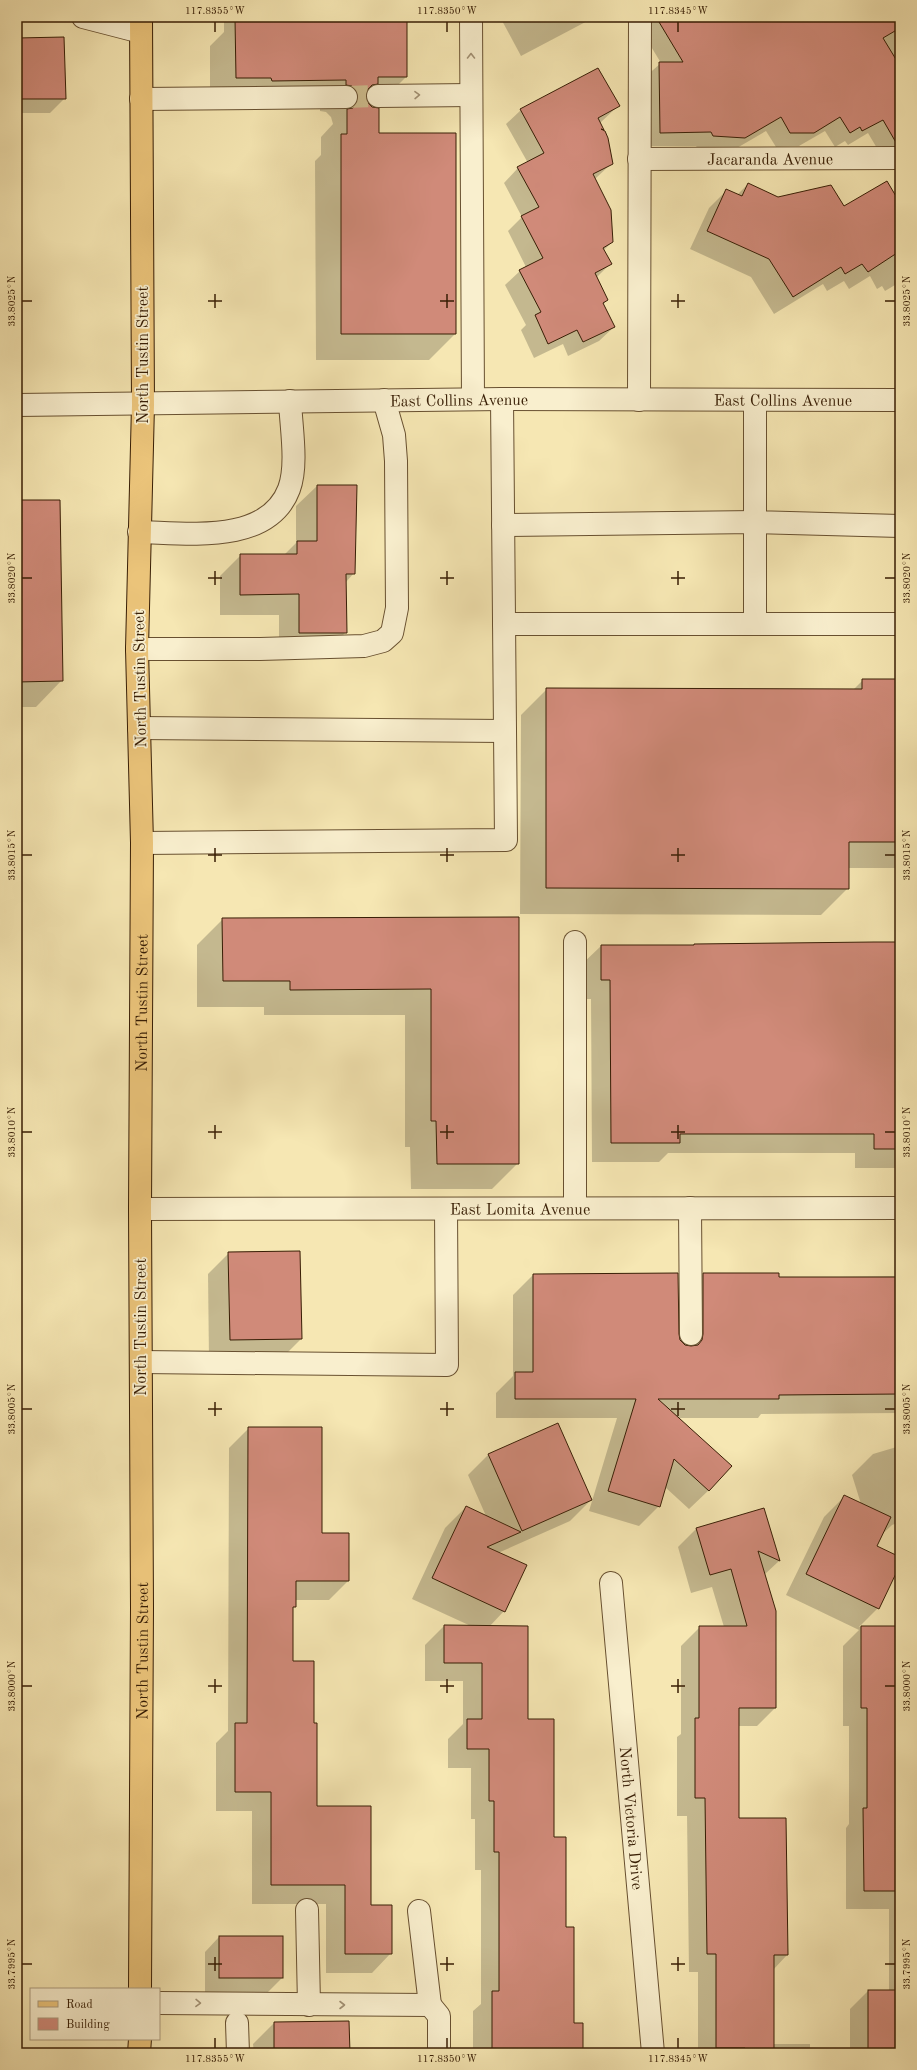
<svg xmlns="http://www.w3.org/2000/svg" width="917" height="2070" font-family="'Old Standard TT',serif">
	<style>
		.shadow { fill: #0003 }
		.building { fill: #d08a79; stroke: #381e05 }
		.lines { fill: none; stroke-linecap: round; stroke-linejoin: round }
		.minor-tunnel { stroke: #d0bf90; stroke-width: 22; stroke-dasharray: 22 11; stroke-linecap: butt }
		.minor-casing { stroke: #685030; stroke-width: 24 }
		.major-casing { stroke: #381e05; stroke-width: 24 }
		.minor { stroke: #f9efce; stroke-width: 22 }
		.major { stroke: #ebc47a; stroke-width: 22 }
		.oneway { stroke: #a29174 }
		.ticks { fill: none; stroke: #381e05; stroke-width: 1.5 }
		.labels { text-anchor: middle; stroke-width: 3.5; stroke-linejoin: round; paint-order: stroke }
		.street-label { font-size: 16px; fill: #381e05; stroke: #f9efce }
		.neatline { fill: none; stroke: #381e05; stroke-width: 1.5 }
		.ticks-label { font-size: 10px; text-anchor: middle; fill: #381e05 }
	</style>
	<rect width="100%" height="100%" fill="#f6e7b3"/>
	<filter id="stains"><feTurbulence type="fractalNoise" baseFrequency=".005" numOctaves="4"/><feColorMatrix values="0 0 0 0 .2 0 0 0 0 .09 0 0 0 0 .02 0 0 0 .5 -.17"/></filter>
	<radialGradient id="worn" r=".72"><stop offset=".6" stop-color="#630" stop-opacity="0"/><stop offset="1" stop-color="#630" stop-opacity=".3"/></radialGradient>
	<g class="shadow">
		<path d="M 224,17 L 406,17 L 406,77 L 380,103 L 367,103 L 455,334 L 429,360 L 316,360 L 315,161 L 321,155 L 321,137 L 333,124 L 331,117 L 326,112 L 320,111 L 320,106 L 210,104 L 210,46 L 224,32 Z"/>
		<path d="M 500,17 L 595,17 L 521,56 Z"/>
		<path d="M 648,17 L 900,17 L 900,143 L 881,155 L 868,133 L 848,145 L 845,141 L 835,147 L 825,131 L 799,146 L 776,147 L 766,131 L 730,152 L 699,150 L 696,146 L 646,146 L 645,77 L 661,63 L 647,40 Z"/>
		<path d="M 17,39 L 65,98 L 50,113 L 17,113 Z"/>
		<path d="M 618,106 L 600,123 L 612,163 L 595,179 L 612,242 L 603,251 L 610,264 L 596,278 L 607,300 L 603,305 L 614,327 L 599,341 L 568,356 L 563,344 L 534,358 L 521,330 L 526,325 L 505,285 L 520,271 L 526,267 L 508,231 L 522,217 L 504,183 L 518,168 L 528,163 L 506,124 L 521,110 Z"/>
		<path d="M 748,184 L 778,198 L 843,207 L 900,205 L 900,282 L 885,291 L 882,286 L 877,289 L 870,276 L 849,289 L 844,281 L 827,291 L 823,284 L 774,314 L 751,277 L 690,249 L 709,208 L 727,190 L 737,195 Z"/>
		<path d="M 317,486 L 354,573 L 346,582 L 346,632 L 325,653 L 279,653 L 279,615 L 220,615 L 220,576 L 241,555 L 284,555 L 296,543 L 296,506 Z"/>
		<path d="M 17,501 L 62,680 L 36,707 L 17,707 Z"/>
		<path d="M 863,680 L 900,680 L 900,868 L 848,868 L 848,888 L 821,915 L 520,914 L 521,715 L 547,689 L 853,690 Z"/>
		<path d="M 518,918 L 518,1163 L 492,1189 L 411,1189 L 410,1147 L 405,1147 L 405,1015 L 264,1015 L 264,1007 L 197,1007 L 197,945 L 223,919 Z"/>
		<path d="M 900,944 L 900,1168 L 855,1168 L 855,1153 L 668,1153 L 659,1162 L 592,1162 L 591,999 L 581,999 L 581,965 L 601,946 Z"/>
		<path d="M 229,1253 L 301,1339 L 280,1360 L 209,1361 L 208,1274 Z"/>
		<path d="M 677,1274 L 679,1340 L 684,1346 L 684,1294 L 703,1274 L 778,1278 L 900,1276 L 900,1413 L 761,1414 L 758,1418 L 678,1418 L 709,1490 L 689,1509 L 665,1487 L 659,1506 L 639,1526 L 589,1511 L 617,1418 L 496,1418 L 496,1393 L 513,1376 L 513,1295 L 533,1275 Z"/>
		<path d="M 249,1428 L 321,1534 L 348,1581 L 329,1600 L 295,1600 L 295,1606 L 292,1608 L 292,1662 L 313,1724 L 316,1807 L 370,1906 L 391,1953 L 372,1973 L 326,1973 L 326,1904 L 252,1904 L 252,1811 L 216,1811 L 216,1743 L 228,1731 L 229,1448 Z"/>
		<path d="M 900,1446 L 900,1522 L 892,1525 L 875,1541 L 869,1543 L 900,1558 L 900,1563 L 878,1608 L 859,1627 L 900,1627 L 900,2053 L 850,2053 L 850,2009 L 868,1991 L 889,1991 L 889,1909 L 846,1909 L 846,1828 L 849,1824 L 849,1726 L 843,1726 L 843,1646 L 859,1630 L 786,1595 L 824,1517 L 845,1496 L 861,1504 L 852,1475 L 873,1454 Z"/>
		<path d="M 489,1454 L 591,1500 L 570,1521 L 498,1553 L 504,1611 L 489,1627 L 527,1720 L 553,1838 L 565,1928 L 573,2024 L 582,2053 L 473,2053 L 473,2011 L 481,2004 L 481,1870 L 475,1870 L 475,1819 L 471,1819 L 471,1768 L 448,1768 L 448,1739 L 463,1724 L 463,1681 L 425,1681 L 425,1645 L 444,1626 L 473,1627 L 412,1599 L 445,1528 L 466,1507 L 486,1516 L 468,1475 Z"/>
		<path d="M 763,1509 L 779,1561 L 764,1575 L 775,1708 L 757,1726 L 738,1726 L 738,1819 L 787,1955 L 773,1970 L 773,2044 L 810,2044 L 810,2053 L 698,2053 L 698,1972 L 689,1972 L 687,1816 L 677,1816 L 677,1737 L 681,1734 L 681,1646 L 700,1627 L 724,1627 L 712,1587 L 691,1593 L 678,1547 L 696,1529 Z"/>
		<path d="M 219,1937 L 282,1937 L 282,1978 L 268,1992 L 205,1992 L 205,1952 Z"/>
		<path d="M 274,2023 L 349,2053 L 254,2053 L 253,2044 Z"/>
	</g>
	<g class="building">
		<path d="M 250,17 L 407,17 L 407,77 L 378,77 L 378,84 L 372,85 L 367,90 L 366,97 L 367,102 L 372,107 L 379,108 L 379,133 L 456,133 L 456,334 L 341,334 L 341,134 L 347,134 L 347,109 L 353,108 L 357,103 L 358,97 L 357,91 L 352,86 L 346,85 L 346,80 L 272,81 L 271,78 L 236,78 L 235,19 L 250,19 Z"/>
		<path d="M 656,17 L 900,17 L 900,28 L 883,38 L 900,66 L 900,146 L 898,146 L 883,120 L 862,131 L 860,127 L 850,133 L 840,117 L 814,133 L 790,133 L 781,117 L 745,138 L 713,136 L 711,132 L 660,133 L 659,62 L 683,62 Z"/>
		<path d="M 64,37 L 66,99 L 17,99 L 17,38 Z"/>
		<path d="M 598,68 L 620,106 L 598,118 L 604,130 L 601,129 L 605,131 L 608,138 L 613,164 L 593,174 L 611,210 L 613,242 L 603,248 L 612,264 L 595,273 L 608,300 L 603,303 L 615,327 L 583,342 L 577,330 L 548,344 L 535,315 L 541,312 L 519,270 L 543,258 L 521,216 L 539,207 L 517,167 L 544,153 L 520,109 Z"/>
		<path d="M 887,181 L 900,203 L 900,251 L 868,272 L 862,264 L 845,274 L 841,267 L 793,297 L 769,259 L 707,231 L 726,189 L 742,196 L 748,183 L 778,197 L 831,185 L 844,206 Z"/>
		<path d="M 317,485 L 357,485 L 355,574 L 346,574 L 347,633 L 299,633 L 299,594 L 240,595 L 240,554 L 297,554 L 297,541 L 317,541 Z"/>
		<path d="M 17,500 L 60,500 L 63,681 L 17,682 Z"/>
		<path d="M 862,679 L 900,679 L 900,842 L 849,842 L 849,889 L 546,888 L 546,688 L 862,689 Z"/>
		<path d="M 519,917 L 519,1164 L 437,1164 L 436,1121 L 431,1121 L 431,989 L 290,990 L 290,981 L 223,981 L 222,918 Z"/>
		<path d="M 874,942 L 900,942 L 900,1149 L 874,1149 L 874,1134 L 680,1134 L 680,1143 L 611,1143 L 610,980 L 601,980 L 601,945 L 694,945 L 694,944 Z"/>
		<path d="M 300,1251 L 302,1339 L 230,1340 L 228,1252 Z"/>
		<path d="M 678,1273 L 679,1334 L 680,1340 L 685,1345 L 691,1346 L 698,1345 L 702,1340 L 703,1334 L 703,1273 L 779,1273 L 779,1277 L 900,1277 L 900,1394 L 779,1395 L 779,1399 L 658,1399 L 732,1466 L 709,1491 L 674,1459 L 660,1507 L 608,1491 L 636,1399 L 515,1399 L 515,1372 L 533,1372 L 533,1274 Z"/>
		<path d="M 558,1423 L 592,1500 L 522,1531 L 488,1454 Z"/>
		<path d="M 248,1427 L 322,1427 L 322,1533 L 349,1533 L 349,1581 L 296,1581 L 296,1607 L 293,1607 L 293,1661 L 314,1661 L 314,1723 L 317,1723 L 317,1806 L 371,1806 L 371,1905 L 392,1905 L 392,1954 L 345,1954 L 345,1885 L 271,1885 L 271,1792 L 235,1792 L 235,1723 L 247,1723 Z"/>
		<path d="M 844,1495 L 891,1517 L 877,1546 L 900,1557 L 900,1565 L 879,1609 L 806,1574 Z"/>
		<path d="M 466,1506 L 521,1532 L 487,1547 L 527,1565 L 505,1612 L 432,1578 Z"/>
		<path d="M 764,1508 L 780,1561 L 758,1551 L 776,1611 L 776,1708 L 739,1708 L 739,1818 L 786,1818 L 788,1955 L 774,1955 L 774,2053 L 745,2053 L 745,2048 L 716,2048 L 716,1954 L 707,1954 L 705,1798 L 695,1798 L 695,1718 L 699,1718 L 699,1626 L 747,1626 L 731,1569 L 710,1575 L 696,1528 Z"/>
		<path d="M 444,1625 L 528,1626 L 528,1719 L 554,1719 L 554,1837 L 566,1837 L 566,1927 L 574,1927 L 574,2023 L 583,2023 L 583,2053 L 492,2053 L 492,1991 L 499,1991 L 499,1852 L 494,1852 L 494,1801 L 489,1801 L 489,1749 L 467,1749 L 467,1719 L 482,1719 L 482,1663 L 444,1663 Z"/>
		<path d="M 861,1626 L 900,1626 L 900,1891 L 864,1891 L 863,1808 L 867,1808 L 867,1708 L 861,1708 Z"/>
		<rect x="219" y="1936" width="64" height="42"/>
		<rect x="868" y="1990" width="32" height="63"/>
		<path d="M 349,2021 L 350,2053 L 274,2053 L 274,2022 Z"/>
	</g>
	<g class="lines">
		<path class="minor-tunnel" d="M 346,97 L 378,96"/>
		<defs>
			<g id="minor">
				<path d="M 83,17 L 141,32"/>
				<path d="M 471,17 L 473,399"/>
				<path d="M 378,96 L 471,95"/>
				<path d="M 141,99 L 346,97"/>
				<path id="s1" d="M 639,159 L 900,158"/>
				<path d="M 639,400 L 640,17"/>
				<path d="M 755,400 L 755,522 L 900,526"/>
				<path id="s2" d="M 17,405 L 502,399 L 900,400"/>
				<path d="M 503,525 L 755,522 L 755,623"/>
				<path d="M 139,532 C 187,533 268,545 289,489 C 298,465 291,427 290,401"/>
				<path d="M 504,624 L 900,624"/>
				<path d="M 137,649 L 260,649 L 364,646 L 383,641 L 392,633 L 397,608 L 396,461 L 394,435 L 384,400"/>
				<path d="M 139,728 L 505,731"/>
				<path d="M 142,843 L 506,840 L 502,399"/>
				<path d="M 575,942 L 575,1208"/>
				<path d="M 690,1208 L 691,1334"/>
				<path id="s3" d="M 140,1209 L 900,1208"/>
				<path d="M 141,1362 L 447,1365 L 446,1209"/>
				<path id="s4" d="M 611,1583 L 653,2053"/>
				<path d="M 307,1910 L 309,2005"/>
				<path d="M 419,1911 L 430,2005"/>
				<path d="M 159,2003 L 430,2005 L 439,2016 L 439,2053"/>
				<path d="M 237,2023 L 238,2053"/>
			</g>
			<g id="major">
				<path id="s5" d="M 140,1989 L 142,1607 L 140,1209 L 142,843 L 137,649 L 143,405 L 141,17"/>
				<path d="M 139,2053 L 140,2039"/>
			</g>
		</defs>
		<use href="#minor" class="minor-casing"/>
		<use href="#major" class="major-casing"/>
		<use href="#minor" class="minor"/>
		<use href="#major" class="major"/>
	</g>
	<defs><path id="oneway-chevron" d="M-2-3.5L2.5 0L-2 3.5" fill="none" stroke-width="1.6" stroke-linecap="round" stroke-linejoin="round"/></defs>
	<g class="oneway">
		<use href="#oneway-chevron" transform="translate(471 56) rotate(-90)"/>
		<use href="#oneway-chevron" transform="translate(417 95) rotate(-1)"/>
		<use href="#oneway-chevron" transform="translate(198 2003) rotate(1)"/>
		<use href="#oneway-chevron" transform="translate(342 2005)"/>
	</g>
	<path class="ticks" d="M 215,22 L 215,32M 447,22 L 447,32M 678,22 L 678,32M 215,294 L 215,308M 447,294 L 447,308M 678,294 L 678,308M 22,301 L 32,301M 208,301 L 222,301M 440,301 L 454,301M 671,301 L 685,301M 885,301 L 895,301M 215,571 L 215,585M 447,571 L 447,585M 678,571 L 678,585M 22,578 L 32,578M 208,578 L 222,578M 440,578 L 454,578M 671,578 L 685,578M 885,578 L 895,578M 215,848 L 215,862M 447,848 L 447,862M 678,848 L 678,862M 22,855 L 32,855M 208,855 L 222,855M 440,855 L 454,855M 671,855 L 685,855M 885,855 L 895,855M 215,1125 L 215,1139M 447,1125 L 447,1139M 678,1125 L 678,1139M 22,1132 L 32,1132M 208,1132 L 222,1132M 440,1132 L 454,1132M 671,1132 L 685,1132M 885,1132 L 895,1132M 215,1402 L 215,1416M 447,1402 L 447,1416M 678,1402 L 678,1416M 22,1409 L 32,1409M 208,1409 L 222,1409M 440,1409 L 454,1409M 671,1409 L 685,1409M 885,1409 L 895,1409M 215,1679 L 215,1693M 447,1679 L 447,1693M 678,1679 L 678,1693M 22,1686 L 32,1686M 208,1686 L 222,1686M 440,1686 L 454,1686M 671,1686 L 685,1686M 885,1686 L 895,1686M 215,1957 L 215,1971M 447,1957 L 447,1971M 678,1957 L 678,1971M 22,1964 L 32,1964M 208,1964 L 222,1964M 440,1964 L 454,1964M 671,1964 L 685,1964M 885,1964 L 895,1964M 215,2038 L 215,2048M 447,2038 L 447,2048M 678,2038 L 678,2048"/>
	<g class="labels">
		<g class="street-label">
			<text dy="6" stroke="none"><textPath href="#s1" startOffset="131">Jacaranda Avenue</textPath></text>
			<text transform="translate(142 355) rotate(-90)" y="6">North Tustin Street</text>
			<text dy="6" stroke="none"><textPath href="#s2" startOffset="442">East Collins Avenue</textPath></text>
			<text dy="6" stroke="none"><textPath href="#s2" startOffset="766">East Collins Avenue</textPath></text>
			<text transform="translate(139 679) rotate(-91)" y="6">North Tustin Street</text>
			<text dy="6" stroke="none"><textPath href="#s5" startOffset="986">North Tustin Street</textPath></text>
			<text dy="6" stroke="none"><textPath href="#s3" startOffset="380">East Lomita Avenue</textPath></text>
			<text transform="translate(140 1327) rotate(-90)" y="6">North Tustin Street</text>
			<text dy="6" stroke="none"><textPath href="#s5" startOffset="338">North Tustin Street</textPath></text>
			<text dy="6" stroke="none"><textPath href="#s4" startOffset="236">North Victoria Drive</textPath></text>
		</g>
	</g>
	<rect width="917" height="2070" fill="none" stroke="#f6e7b3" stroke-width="44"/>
	<rect x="30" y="1988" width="130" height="52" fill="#f9efce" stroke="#ac9b7e"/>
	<rect x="38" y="2001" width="20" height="6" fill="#ebc47a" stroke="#ac9b7e"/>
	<text x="66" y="2008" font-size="12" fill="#381e05">Road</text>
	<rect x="38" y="2018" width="20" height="12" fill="#d08a79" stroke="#ac9b7e"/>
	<text x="66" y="2028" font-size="12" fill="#381e05">Building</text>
	<rect x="22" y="22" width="873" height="2026" class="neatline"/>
	<g class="ticks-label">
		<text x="215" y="14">117.8355°W</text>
		<text x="447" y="14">117.8350°W</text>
		<text x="678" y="14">117.8345°W</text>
		<text transform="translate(11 301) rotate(-90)" y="4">33.8025°N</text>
		<text transform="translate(906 301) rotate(-90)" y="4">33.8025°N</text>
		<text transform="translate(11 578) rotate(-90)" y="4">33.8020°N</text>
		<text transform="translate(906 578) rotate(-90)" y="4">33.8020°N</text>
		<text transform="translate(11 855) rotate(-90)" y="4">33.8015°N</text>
		<text transform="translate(906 855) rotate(-90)" y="4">33.8015°N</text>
		<text transform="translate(11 1132) rotate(-90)" y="4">33.8010°N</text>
		<text transform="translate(906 1132) rotate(-90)" y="4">33.8010°N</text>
		<text transform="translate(11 1409) rotate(-90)" y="4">33.8005°N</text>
		<text transform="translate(906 1409) rotate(-90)" y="4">33.8005°N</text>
		<text transform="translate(11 1686) rotate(-90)" y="4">33.8000°N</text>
		<text transform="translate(906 1686) rotate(-90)" y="4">33.8000°N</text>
		<text transform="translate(11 1964) rotate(-90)" y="4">33.7995°N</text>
		<text transform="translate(906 1964) rotate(-90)" y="4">33.7995°N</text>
		<text x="215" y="2062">117.8355°W</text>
		<text x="447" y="2062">117.8350°W</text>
		<text x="678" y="2062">117.8345°W</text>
	</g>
	<rect width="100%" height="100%" filter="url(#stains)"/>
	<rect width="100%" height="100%" fill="url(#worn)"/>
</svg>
